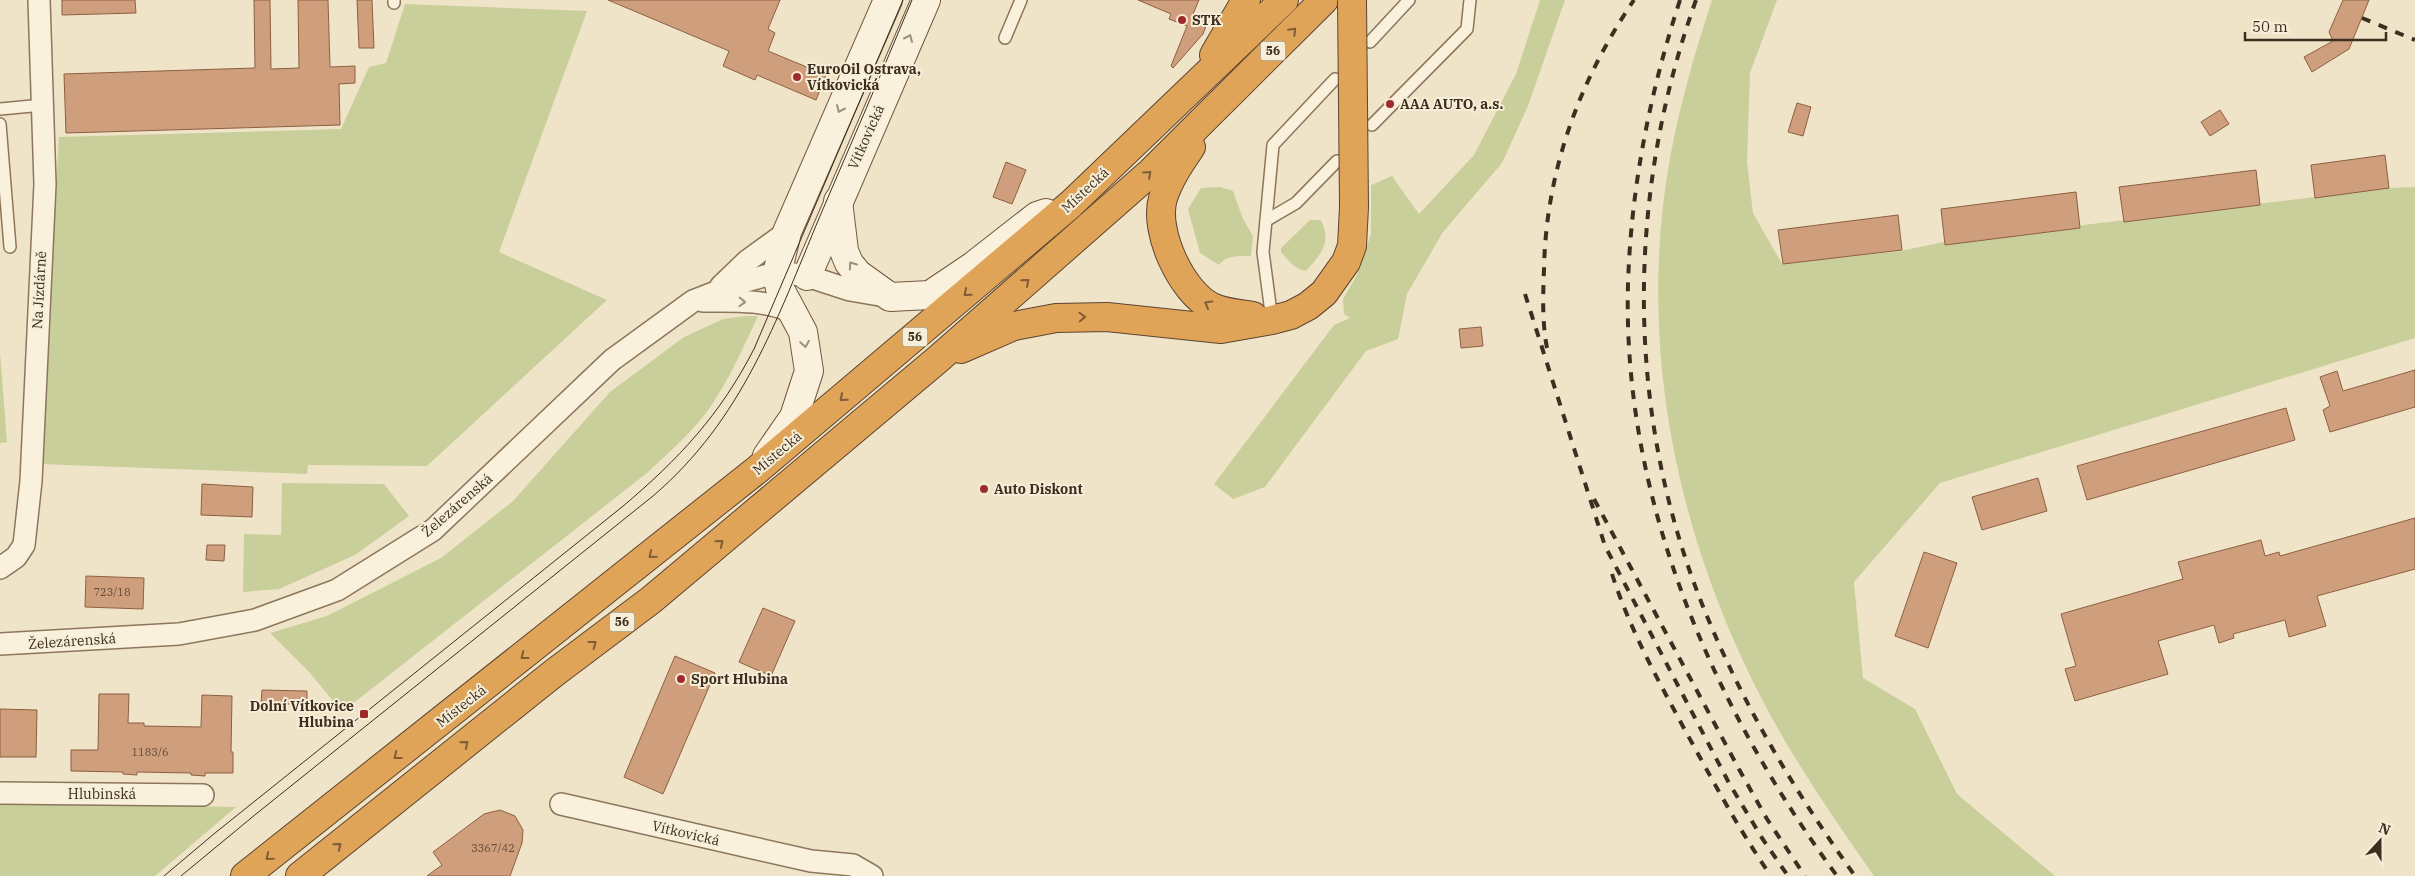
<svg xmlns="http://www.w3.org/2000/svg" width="2415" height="876" font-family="'IBM Plex Serif',serif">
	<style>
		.green { fill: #c9cf9b }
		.building { fill: #cf9f7d; stroke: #8d5f41 }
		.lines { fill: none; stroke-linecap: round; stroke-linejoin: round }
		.lane-casing { stroke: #8d765c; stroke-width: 14 }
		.street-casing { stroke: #8d765c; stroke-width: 24 }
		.secondary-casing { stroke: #6f573f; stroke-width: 30 }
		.highway-casing { stroke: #5b4430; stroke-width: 30 }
		.lane { stroke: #faf1dc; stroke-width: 11 }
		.street { stroke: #faf1dc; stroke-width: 21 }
		.secondary { stroke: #faf1dc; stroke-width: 28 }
		.highway { stroke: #e0a458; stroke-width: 28 }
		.tram { stroke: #3d2e20; stroke-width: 1 }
		.rail { stroke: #3d2e20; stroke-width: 4; stroke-dasharray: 9 9; stroke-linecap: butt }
		.highway-bridge-casing { stroke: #5b4430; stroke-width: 30; stroke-linecap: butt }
		.highway-bridge { stroke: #e0a458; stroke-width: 28 }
		.oneway { stroke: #7e5d36 }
		.oneway2 { stroke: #9c907e }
		.poi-dot { fill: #9e2a2b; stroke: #f7eed8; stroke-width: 2 }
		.labels { text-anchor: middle; stroke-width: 4; stroke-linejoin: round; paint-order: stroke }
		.number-label { font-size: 11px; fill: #624a37 }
		.shield { fill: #f7eed8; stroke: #756857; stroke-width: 1 }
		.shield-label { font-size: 12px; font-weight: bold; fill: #3d2e20 }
		.poi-label { font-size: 14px; font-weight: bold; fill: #3d2e20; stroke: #f7eed8; text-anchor: start }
		.street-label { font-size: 14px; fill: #3d2e20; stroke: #f7eed8 }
	</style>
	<rect width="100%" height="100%" fill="#f0e4c8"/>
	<g class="green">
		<path d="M 1540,0 L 1565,0 L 1528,106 L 1502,163 L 1443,232 L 1407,294 L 1398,339 L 1366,351 L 1265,487 L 1233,499 L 1214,484 L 1334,325 L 1350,318 L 1344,314 L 1343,299 L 1357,275 L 1371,234 L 1371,185 L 1392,176 L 1419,214 L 1474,155 L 1516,74 Z"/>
		<path d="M 1712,0 L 1777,0 L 1750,73 L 1747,162 L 1753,213 L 1782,264 L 1900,251 L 1944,242 L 2389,188 L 2415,187 L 2415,338 L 1940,483 L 1854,582 L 1863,678 L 1915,709 L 1957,794 L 2055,876 L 1874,876 C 1845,835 1817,794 1791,751 C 1685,574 1633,363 1670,158 C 1680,104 1695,52 1712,0 Z"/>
		<path d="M 405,4 L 587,11 L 499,252 L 607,300 L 427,466 L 308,465 L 307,474 L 39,464 L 59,137 L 341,129 L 369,67 L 386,63 Z"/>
		<path d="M 1220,187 L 1233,191 L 1243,219 L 1253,236 L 1251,256 C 1239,256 1226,255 1219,265 L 1200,253 L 1188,209 L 1201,188 Z"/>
		<path d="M 1310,220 L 1321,220 C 1332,243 1321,254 1306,271 C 1294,269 1289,261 1281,252 L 1281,248 Z"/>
		<path d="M 746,316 L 758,316 C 744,346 730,378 711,406 C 694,431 669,452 647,473 L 342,712 L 310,673 L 270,633 L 327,616 L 441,558 L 513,501 L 610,392 L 684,337 L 723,319 Z"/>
		<path d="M 0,352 L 7,442 L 0,443 Z"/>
		<path d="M 282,483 L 384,484 L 409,516 L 355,555 L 279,589 L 243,592 L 244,534 L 281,535 Z"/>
		<path d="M 0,802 L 236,807 L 155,876 L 0,876 Z"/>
	</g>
	<g class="building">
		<path d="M 62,0 L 135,0 L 136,13 L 62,15 Z"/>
		<path d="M 254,0 L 270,0 L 271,69 L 299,68 L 298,0 L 328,0 L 330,67 L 355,66 L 355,83 L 339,84 L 340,125 L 66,133 L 64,74 L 255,68 Z"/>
		<path d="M 357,0 L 372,0 L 374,48 L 359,48 Z"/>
		<path d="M 608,0 L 780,0 L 768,29 L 775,33 L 768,51 L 826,75 L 816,100 L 757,75 L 755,80 L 723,66 L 729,51 Z"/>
		<path d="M 1138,0 L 1199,0 L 1193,14 L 1208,21 L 1203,34 L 1173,68 L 1171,66 L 1187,26 L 1169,19 L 1171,14 Z"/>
		<path d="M 2343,0 L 2369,0 L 2349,49 L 2312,72 L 2304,57 L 2333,41 L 2329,32 Z"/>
		<path d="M 1797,103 L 1811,107 L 1803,136 L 1788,132 Z"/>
		<path d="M 2220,110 L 2229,124 L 2210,136 L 2201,122 Z"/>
		<path d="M 2385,155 L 2389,188 L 2315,198 L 2311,165 Z"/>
		<path d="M 1006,162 L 1026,170 L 1012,204 L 993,197 Z"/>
		<path d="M 2256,170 L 2260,205 L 2124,222 L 2119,187 Z"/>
		<path d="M 2076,192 L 2080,228 L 1945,245 L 1941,209 Z"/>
		<path d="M 1898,215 L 1902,250 L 1783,264 L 1778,230 Z"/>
		<path d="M 1481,327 L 1483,346 L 1461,348 L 1459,329 Z"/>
		<path d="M 2415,370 L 2415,407 L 2330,432 L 2323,410 L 2330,406 L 2320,377 L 2337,371 L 2343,391 Z"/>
		<path d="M 2286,408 L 2295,440 L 2087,500 L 2077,466 Z"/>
		<path d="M 2038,478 L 2047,511 L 1982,530 L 1972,497 Z"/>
		<path d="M 202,484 L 253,487 L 252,517 L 201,515 Z"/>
		<path d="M 2415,518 L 2415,569 L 2317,596 L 2326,626 L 2289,637 L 2285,620 L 2233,634 L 2234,638 L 2219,643 L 2214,625 L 2158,641 L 2168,674 L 2075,701 L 2065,669 L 2076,666 L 2061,614 L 2183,579 L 2178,562 L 2261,540 L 2265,556 L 2279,552 L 2280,556 Z"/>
		<path d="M 207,545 L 225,545 L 224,561 L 206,560 Z"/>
		<path d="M 1924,552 L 1957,563 L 1928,648 L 1895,636 Z"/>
		<path d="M 86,576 L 144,578 L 143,609 L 85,607 Z"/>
		<path d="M 763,608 L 795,621 L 771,676 L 739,662 Z"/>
		<path d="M 675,656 L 715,673 L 663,794 L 624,777 Z"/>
		<path d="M 262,690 L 307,691 L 307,704 L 261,704 Z"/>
		<path d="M 99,694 L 129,694 L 128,723 L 144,723 L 144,726 L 201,727 L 202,695 L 232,696 L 231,752 L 233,752 L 233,773 L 205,773 L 205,776 L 191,775 L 191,773 L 137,772 L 137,775 L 123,774 L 123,772 L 71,771 L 71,750 L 98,750 Z"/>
		<path d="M 0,709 L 37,710 L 36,757 L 0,757 Z"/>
		<path d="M 500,810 L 515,816 L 523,830 L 522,843 L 510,876 L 427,876 L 442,865 L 433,852 L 484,814 Z"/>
	</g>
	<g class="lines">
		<defs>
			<g id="lane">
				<path d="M 394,0 L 394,3"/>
				<path d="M 1005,38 L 1021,0"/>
				<path d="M 1370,42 L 1409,0"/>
				<path d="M 0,109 L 43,105"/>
				<path d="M 0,124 L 10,247"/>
				<path d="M 1372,125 L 1467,29 L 1470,0"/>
				<path d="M 1267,220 L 1296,203 L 1337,161"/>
				<path d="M 1272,320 L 1263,252 L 1273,145 L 1335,79"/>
			</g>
			<g id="street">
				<path d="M 721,286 L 747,261 L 787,232"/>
				<path d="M 703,301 C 733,301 764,299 792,312"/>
				<path d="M 0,568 L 16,557 L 24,545 L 31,481 L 45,184 L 39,0"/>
				<path d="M 0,644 L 179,634 L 255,620 L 337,590 L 433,530 L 612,360 L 693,301 L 739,283 L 768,275 L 787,273 L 807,276 L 850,290 L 885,296"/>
				<path d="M 0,793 L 203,795"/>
				<path d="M 561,804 L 749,847 L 811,861 L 853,865 L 872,876"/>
			</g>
			<g id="secondary">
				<path d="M 838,201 L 844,251 L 849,263 L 858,274 L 890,297 L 930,295 L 973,266 L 1037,216 L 1046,213"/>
				<path d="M 807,276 L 926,0"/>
				<path d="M 767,456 L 794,417 L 809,371 L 803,332 L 780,289 L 777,274 L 787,232 L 888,0"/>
			</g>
			<g id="highway">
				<path d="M 1214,55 L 1246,0"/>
				<path d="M 1191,147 C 1180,163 1169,179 1163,198 C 1153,231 1182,293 1212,307 C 1224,313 1241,314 1253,316"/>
				<path d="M 961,349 L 1014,326 L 1056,318 L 1107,317 L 1221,329 L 1272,320 L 1291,315 L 1308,306 L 1324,293 L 1346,262 L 1352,246 L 1354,207"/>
				<path d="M 245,876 L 758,469 L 1071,204 L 1284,0"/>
				<path d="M 300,876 L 554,673 L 651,600 L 937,360 L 1151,172 L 1324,0"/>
			</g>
		</defs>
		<use href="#lane" class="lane-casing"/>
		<use href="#street" class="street-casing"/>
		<use href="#secondary" class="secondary-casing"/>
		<use href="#highway" class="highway-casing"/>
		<use href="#lane" class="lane"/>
		<use href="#street" class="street"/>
		<use href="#secondary" class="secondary"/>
		<use href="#highway" class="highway"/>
		<g class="tram">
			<path d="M 164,876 L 215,833 L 622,507 C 679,459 720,415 754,349 L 903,0"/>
			<path d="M 181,876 L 256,814 L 653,496 C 743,419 776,321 820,216 C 851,144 882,72 912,0"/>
		</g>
		<g class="rail">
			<path d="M 1680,0 C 1650,92 1631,187 1628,284 C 1622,498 1712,706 1837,876"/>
			<path d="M 1696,0 C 1624,201 1625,423 1709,621 C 1747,712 1798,796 1855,876"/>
			<path d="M 2362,18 L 2415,40"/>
			<path d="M 1525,294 L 1605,546 L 1729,783 L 1762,838 L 1788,876"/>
			<path d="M 1547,348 C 1542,322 1543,295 1544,269 C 1546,171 1579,81 1634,0"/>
			<path d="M 1594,499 L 1740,771 L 1767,819 L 1805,876"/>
			<path d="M 1612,574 C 1630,630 1658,680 1686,732 C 1713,781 1739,830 1771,876"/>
		</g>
		<defs>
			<path id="highway-bridge" d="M 1352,0 L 1354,207"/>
		</defs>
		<use href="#highway-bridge" class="highway-bridge-casing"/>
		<use href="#highway-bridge" class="highway-bridge"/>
	</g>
	<defs><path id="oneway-chevron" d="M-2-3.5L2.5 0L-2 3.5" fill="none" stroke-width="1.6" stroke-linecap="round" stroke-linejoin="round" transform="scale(1.25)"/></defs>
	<g class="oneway">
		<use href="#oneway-chevron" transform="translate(1293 31) rotate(-45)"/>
		<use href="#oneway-chevron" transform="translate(1148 174) rotate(-42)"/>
		<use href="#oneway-chevron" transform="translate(1026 282) rotate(-41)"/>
		<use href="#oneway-chevron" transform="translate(967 293) rotate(140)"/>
		<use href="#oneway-chevron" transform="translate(1208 304) rotate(-151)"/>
		<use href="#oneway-chevron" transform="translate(1082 317) rotate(-2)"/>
		<use href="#oneway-chevron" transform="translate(843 398) rotate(140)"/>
		<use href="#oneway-chevron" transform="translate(720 543) rotate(-40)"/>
		<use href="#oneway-chevron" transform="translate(652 555) rotate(141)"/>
		<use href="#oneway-chevron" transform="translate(593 644) rotate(-37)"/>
		<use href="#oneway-chevron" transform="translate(524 656) rotate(142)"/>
		<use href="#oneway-chevron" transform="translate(465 744) rotate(-39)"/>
		<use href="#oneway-chevron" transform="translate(397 756) rotate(142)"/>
		<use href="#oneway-chevron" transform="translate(338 846) rotate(-39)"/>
		<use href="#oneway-chevron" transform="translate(269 857) rotate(141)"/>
	</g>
	<g class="oneway2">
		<use href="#oneway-chevron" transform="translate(909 38) rotate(-66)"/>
		<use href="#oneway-chevron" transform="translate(840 109) rotate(114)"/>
		<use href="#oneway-chevron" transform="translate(852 265) rotate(-125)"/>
		<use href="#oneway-chevron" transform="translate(742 302) rotate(2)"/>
		<use href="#oneway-chevron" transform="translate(805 344) rotate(81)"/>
	</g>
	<g class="poi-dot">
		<circle cx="1182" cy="20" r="5"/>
		<circle cx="797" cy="77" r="5"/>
		<circle cx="1390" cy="104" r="5"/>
		<circle cx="984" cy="489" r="5"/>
		<circle cx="681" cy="679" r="5"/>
		<rect x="359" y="709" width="10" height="10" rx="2.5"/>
	</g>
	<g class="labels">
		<g class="number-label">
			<text x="112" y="596">723/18</text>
			<text x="150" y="756">1183/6</text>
			<text x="493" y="852">3367/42</text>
		</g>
		<g class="shield">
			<rect x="1260.5" y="41.5" width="25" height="19" rx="4"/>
			<rect x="902.5" y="327.5" width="25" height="19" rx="4"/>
			<rect x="609.5" y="612.5" width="25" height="19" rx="4"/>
		</g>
		<g class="shield-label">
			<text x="1273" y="55">56</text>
			<text x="915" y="341">56</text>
			<text x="622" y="626">56</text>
		</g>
		<g class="poi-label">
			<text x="1192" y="25">STK</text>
			<text x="807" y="74">EuroOil Ostrava,<tspan x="807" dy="16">Vítkovická</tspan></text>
			<text x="1400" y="109">AAA AUTO, a.s.</text>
			<text x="994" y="494">Auto Diskont</text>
			<text x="691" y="684">Sport Hlubina</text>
			<text x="354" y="711" text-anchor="end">Dolní Vítkovice<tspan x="354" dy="16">Hlubina</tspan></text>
		</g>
		<g class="street-label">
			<text transform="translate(866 137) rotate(-66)" y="5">Vítkovická</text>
			<text transform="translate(1085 190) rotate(-43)" y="5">Místecká</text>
			<text transform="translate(39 290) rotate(-87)" y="5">Na Jízdárně</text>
			<text transform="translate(777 453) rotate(-40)" y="5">Místecká</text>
			<text transform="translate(457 505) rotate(-41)" y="5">Železárenská</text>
			<text transform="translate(72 641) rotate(-4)" y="5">Železárenská</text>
			<text transform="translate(461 706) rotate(-38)" y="5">Místecká</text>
			<text x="102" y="799">Hlubinská</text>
			<text transform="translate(686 833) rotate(13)" y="5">Vítkovická</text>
		</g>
	</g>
	<g transform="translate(2380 841) rotate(21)" stroke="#f7eed8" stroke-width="4" paint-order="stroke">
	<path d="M0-4L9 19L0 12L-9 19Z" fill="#3d2e20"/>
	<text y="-8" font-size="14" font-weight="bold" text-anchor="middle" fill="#3d2e20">N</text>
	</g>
	<path d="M2245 32v8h141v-8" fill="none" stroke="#3d2e20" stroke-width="2.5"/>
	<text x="2252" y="32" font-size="15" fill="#3d2e20" stroke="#f7eed8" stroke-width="4" paint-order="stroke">50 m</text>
</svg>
